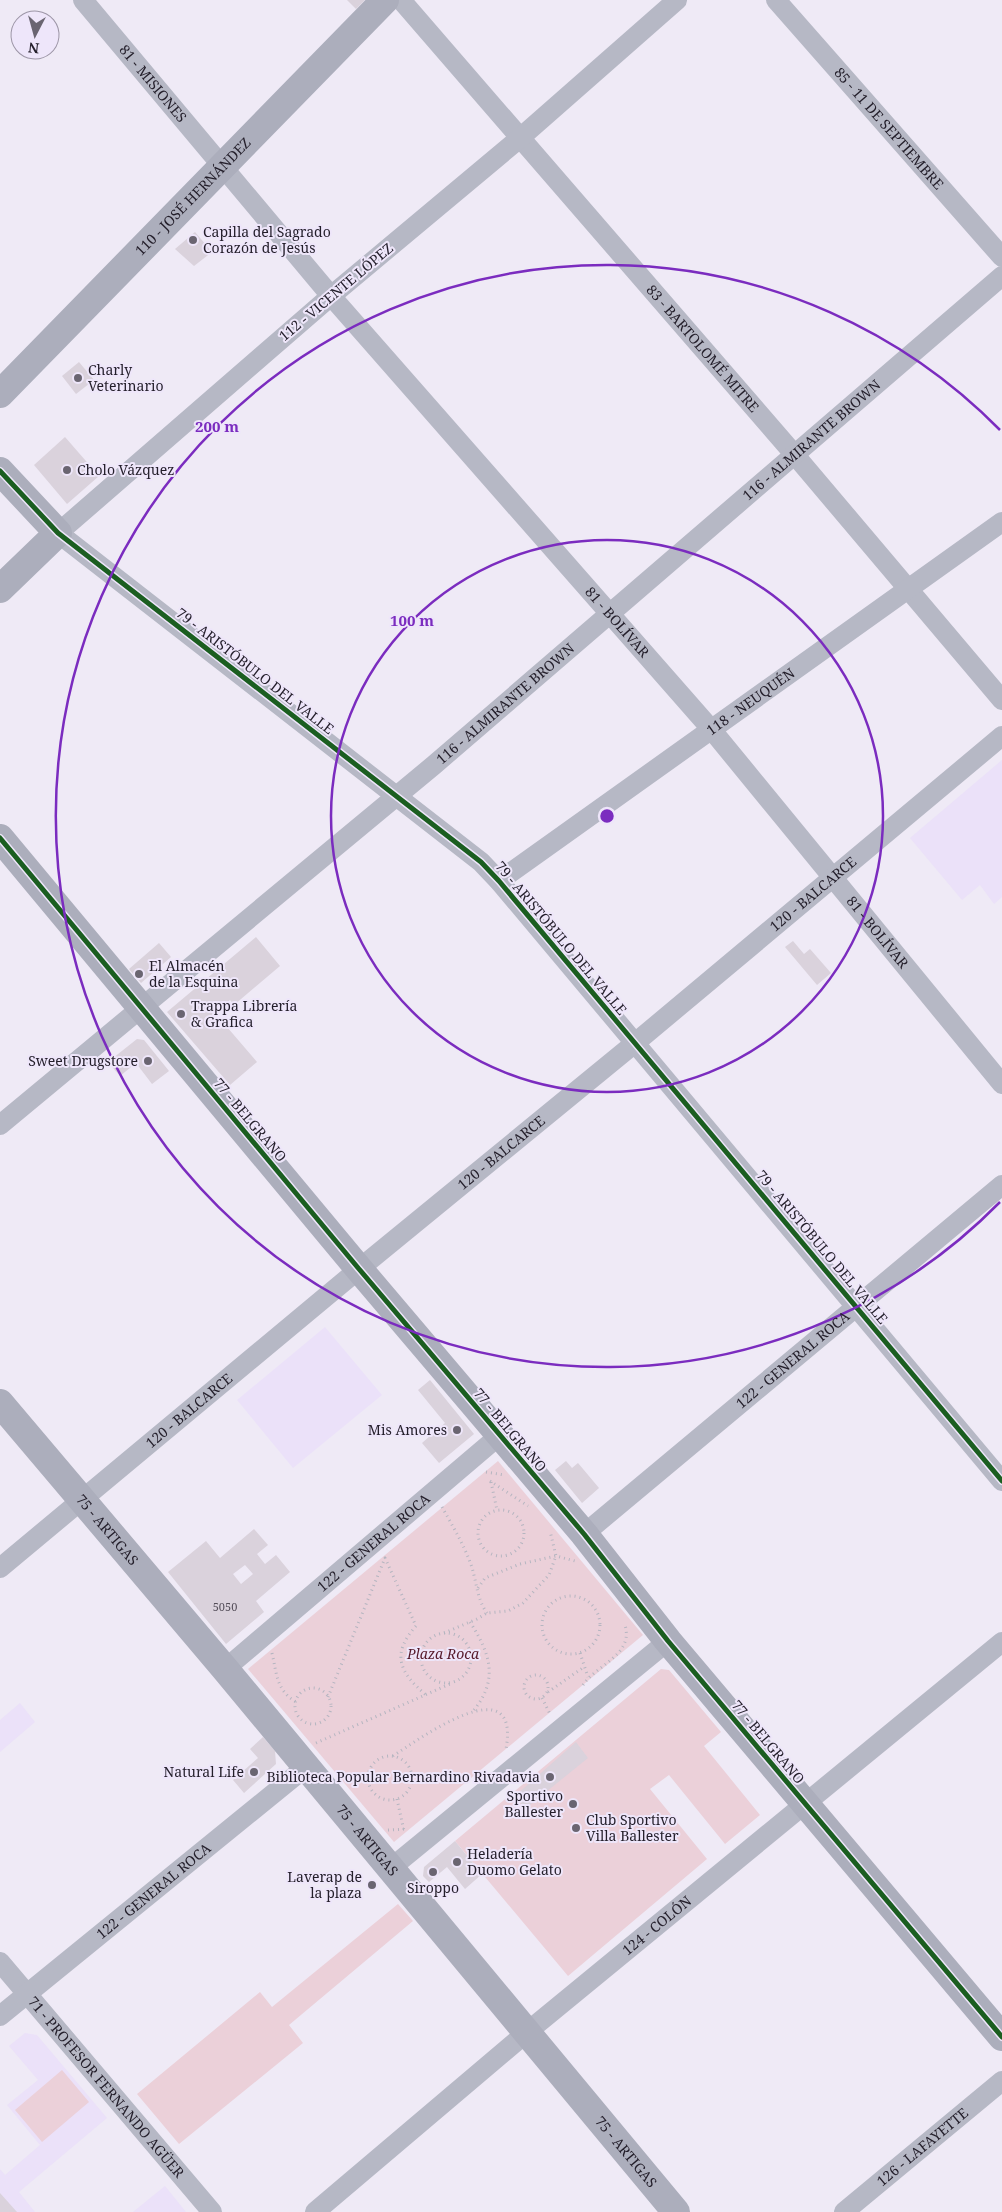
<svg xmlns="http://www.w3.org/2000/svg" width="1002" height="2212" font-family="'Noto Serif',serif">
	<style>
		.built { fill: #ebe1f9 }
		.green { fill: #ebd0d9 }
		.building { fill: #dad2dc; fill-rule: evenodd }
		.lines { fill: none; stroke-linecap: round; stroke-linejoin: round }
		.path { stroke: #b5b5c0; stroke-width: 3; stroke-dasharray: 1 4; stroke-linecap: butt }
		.street { stroke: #b6b8c5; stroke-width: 20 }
		.secondary { stroke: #acaebc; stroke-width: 28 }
		.cycleway-casing { stroke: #eee6fa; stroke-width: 8 }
		.cycleway { stroke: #1b5e20; stroke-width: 5 }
		.ring { fill: none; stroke: #7b2cbf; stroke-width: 2.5 }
		.poi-dot { fill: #6a6571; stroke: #eee6fa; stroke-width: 2 }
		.labels { text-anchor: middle; stroke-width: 4; stroke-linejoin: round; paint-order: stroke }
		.number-label { font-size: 11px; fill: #544e59 }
		.street-label { font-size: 14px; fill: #231e2a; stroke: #eee6fa }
		.poi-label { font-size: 14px; fill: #231e2a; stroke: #eee6fa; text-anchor: start }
		.park-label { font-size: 14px; font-style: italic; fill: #571a2b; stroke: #eee6fa }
		.centre { fill: #7b2cbf; stroke: #eee6fa; stroke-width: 2.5 }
		.ring-label { font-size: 15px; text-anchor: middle; font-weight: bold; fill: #7b2cbf; stroke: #eee6fa; stroke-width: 4; stroke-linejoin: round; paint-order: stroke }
	</style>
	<rect width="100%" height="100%" fill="#efeaf6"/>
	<g class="built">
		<path d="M 1002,760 L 1002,897 L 994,904 L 980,885 L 962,900 L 910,838 Z"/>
		<path d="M 325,1327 L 382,1395 L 293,1468 L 237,1400 Z"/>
		<path d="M 20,1703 L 35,1722 L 0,1752 L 0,1720 Z"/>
		<path d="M 25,2033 L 37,2035 L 107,2118 L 19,2192 L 35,2212 L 0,2212 L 0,2169 L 5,2175 L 40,2145 L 7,2105 L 38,2080 L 9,2046 Z"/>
		<path d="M 165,2186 L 186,2212 L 133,2212 Z"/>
	</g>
	<g class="green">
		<path d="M 498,1461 L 643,1635 L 394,1842 L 248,1669 Z"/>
		<path d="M 661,1669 L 669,1670 L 721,1732 L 704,1746 L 760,1815 L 725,1844 L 669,1775 L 650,1789 L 707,1859 L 568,1976 L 455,1841 Z"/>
		<path d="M 398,1904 L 413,1921 L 289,2025 L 303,2043 L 179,2144 L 137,2094 L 260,1992 L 272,2007 Z"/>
		<path d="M 62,2070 L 89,2102 L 42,2142 L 15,2110 Z"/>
	</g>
	<g class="building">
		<path d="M 347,0 L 365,0 L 356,9 Z"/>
		<path d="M 195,232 L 212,252 L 194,266 L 175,249 Z"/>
		<path d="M 79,362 L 94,380 L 76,394 L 62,376 Z"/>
		<path d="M 65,437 L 99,476 L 67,504 L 34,465 Z"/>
		<path d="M 256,937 L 280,966 L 234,1005 L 230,1000 L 215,1013 L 257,1062 L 230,1085 L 167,1012 Z"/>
		<path d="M 793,941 L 804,954 L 810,949 L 831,973 L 817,985 L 785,947 Z"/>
		<path d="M 159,943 L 171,957 L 141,983 L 129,969 Z"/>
		<path d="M 137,1039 L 144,1040 L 169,1071 L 152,1084 L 136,1063 L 120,1076 L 108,1062 Z"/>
		<path d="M 430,1380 L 474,1434 L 439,1463 L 422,1443 L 445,1423 L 418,1390 Z"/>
		<path d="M 566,1461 L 572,1468 L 578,1463 L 599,1488 L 582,1503 L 555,1470 Z"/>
		<path d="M 254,1529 L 268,1545 L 257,1554 L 265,1564 L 276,1555 L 290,1572 L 256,1601 L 264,1612 L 226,1644 L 168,1572 L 206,1541 L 220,1558 ZM 245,1565 L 253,1574 L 241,1584 L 233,1574 Z"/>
		<path d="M 263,1737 L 275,1751 L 276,1764 L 244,1793 L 233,1780 L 258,1758 L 250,1749 Z"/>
		<path d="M 576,1742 L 588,1758 L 525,1809 L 515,1796 Z"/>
		<path d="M 455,1841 L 482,1874 L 465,1889 L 447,1867 L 429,1882 L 423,1876 L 424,1867 Z"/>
		<path d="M 0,2193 L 17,2212 L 0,2212 Z"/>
	</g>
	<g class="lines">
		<g class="path">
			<path d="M 486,1472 L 504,1475"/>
			<path d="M 490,1481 L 528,1506"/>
			<path d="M 491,1482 L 497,1510"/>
			<path d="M 442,1507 C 452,1525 463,1543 470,1562 C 477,1580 476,1598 487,1613"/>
			<circle cx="501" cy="1533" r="23"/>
			<path d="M 478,1588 L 485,1578 L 520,1564 L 556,1556 L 575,1561"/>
			<circle cx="571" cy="1625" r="29"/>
			<path d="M 470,1622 C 490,1653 499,1679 474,1710"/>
			<circle cx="446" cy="1658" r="25"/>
			<path d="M 444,1633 L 477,1619 L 487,1613 L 508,1611 L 523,1603 L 549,1575 L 556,1556 L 550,1531"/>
			<path d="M 272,1653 C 277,1674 276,1690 296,1702"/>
			<path d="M 580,1653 L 588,1677"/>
			<circle cx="536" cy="1687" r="12"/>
			<path d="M 583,1685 C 596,1665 634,1655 625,1625"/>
			<circle cx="313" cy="1706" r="18"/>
			<path d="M 548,1692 L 584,1667"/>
			<path d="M 328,1697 L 385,1558 L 416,1626 C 391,1654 399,1672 426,1695"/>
			<path d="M 542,1698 L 550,1714"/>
			<path d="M 316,1743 L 450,1684"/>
			<circle cx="390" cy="1778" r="22"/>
			<path d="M 393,1756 C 419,1739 521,1665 506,1749"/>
			<path d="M 397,1799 L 404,1831"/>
			<path d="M 388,1830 L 406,1829"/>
		</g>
		<g class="street">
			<path id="s1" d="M 83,0 L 331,296 L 711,729 L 1002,1084"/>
			<path id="s2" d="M 401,0 L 794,454 L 1002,700"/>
			<path d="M 677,0 L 520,138 L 331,296 L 58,533 L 481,862 L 499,881 L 1002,1481"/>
			<path id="s3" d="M 776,0 L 1002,257"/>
			<path id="s4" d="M 499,881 L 1002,522"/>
			<path id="s5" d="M 0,1125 L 434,765 L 1002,276"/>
			<path id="s6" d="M 584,1534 L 1002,1185"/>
			<path id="s7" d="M 0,1568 L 359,1269 L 635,1043 L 1002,736"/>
			<path id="s8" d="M 225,1669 L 500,1435"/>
			<path d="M 391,1868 L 668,1641"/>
			<path id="s9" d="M 0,1962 L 212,2212"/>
			<path id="s10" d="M 0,2016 L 306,1767"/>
			<path id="s11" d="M 315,2212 L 526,2033 L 1002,1642"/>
			<path id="s12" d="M 844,2212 L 1002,2081"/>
		</g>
		<g class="secondary">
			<path id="s13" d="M 0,394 L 385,0"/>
			<path d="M 0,471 L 58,533 L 0,589"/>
			<path d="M 0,838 L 359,1269 L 584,1534 L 668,1641 L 1002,2037"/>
			<path id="s14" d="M 0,1403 L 225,1669 L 676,2212"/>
		</g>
		<defs>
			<g id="cycleway">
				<path d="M 0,471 L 58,533 L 481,862 L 499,881 L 1002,1481"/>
				<path d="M 0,838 L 359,1269 L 584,1534 L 668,1641 L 1002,2037"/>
			</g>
		</defs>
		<use href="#cycleway" class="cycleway-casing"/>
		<use href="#cycleway" class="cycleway"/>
	</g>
	<g class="ring">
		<circle cx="607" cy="816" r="276"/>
		<path d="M1000 1202A551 551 0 1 1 1000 430"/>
	</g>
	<g class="poi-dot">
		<circle cx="193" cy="240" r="5"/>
		<circle cx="78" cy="378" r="5"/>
		<circle cx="67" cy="470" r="5"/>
		<circle cx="139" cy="974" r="5"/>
		<circle cx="181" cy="1014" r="5"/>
		<circle cx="148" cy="1061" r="5"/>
		<circle cx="457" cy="1430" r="5"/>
		<circle cx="254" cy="1772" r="5"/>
		<circle cx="550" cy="1777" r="5"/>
		<circle cx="573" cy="1804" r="5"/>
		<circle cx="576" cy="1828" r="5"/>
		<circle cx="457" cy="1862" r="5"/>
		<circle cx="433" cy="1872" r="5"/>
		<circle cx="372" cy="1885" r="5"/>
	</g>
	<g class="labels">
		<g class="number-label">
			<text x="225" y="1611">5050</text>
		</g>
		<g class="street-label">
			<text dy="5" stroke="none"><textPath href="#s1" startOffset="109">81 - MISIONES</textPath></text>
			<text dy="5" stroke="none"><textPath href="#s3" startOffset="171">85 - 11 DE SEPTIEMBRE</textPath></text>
			<text dy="5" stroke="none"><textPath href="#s13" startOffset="276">110 - JOSÉ HERNÁNDEZ</textPath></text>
			<text transform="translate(336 292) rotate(-40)" y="5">112 - VICENTE LÓPEZ</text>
			<text dy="5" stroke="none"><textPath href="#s2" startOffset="461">83 - BARTOLOMÉ MITRE</textPath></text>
			<text dy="5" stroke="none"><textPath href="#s5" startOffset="1062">116 - ALMIRANTE BROWN</textPath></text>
			<text dy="5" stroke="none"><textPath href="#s1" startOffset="820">81 - BOLÍVAR</textPath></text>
			<text transform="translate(255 671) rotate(38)" y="5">79 - ARISTÓBULO DEL VALLE</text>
			<text dy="5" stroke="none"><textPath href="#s4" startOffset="309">118 - NEUQUÉN</textPath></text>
			<text dy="5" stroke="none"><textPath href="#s5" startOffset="658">116 - ALMIRANTE BROWN</textPath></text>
			<text dy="5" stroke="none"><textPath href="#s7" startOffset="1056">120 - BALCARCE</textPath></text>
			<text dy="5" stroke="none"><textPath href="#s1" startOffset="1225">81 - BOLÍVAR</textPath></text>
			<text transform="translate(561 938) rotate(50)" y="5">79 - ARISTÓBULO DEL VALLE</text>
			<text transform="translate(250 1120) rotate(50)" y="5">77 - BELGRANO</text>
			<text dy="5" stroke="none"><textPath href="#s7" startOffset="651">120 - BALCARCE</textPath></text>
			<text transform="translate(822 1247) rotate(50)" y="5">79 - ARISTÓBULO DEL VALLE</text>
			<text dy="5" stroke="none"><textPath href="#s6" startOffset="272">122 - GENERAL ROCA</textPath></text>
			<text dy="5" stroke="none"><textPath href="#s7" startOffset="246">120 - BALCARCE</textPath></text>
			<text transform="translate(510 1430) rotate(50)" y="5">77 - BELGRANO</text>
			<text dy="5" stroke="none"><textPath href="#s14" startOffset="166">75 - ARTIGAS</textPath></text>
			<text dy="5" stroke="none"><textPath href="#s8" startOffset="195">122 - GENERAL ROCA</textPath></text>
			<text transform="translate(768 1742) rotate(50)" y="5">77 - BELGRANO</text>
			<text dy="5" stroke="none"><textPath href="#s14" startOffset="571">75 - ARTIGAS</textPath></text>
			<text dy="5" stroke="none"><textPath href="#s10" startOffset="198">122 - GENERAL ROCA</textPath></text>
			<text dy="5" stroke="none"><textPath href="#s11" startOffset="446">124 - COLÓN</textPath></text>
			<text dy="5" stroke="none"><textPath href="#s9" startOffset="164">71 - PROFESOR FERNANDO AGÜER</textPath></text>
			<text dy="5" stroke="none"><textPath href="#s12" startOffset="102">126 - LAFAYETTE</textPath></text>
			<text dy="5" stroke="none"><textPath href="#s14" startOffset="976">75 - ARTIGAS</textPath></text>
		</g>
		<g class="poi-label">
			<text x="203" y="237">Capilla del Sagrado<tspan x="203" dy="16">Corazón de Jesús</tspan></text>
			<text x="88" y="375">Charly<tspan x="88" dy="16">Veterinario</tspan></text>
			<text x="77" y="475">Cholo Vázquez</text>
			<text x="149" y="971">El Almacén<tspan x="149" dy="16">de la Esquina</tspan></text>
			<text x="191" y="1011">Trappa Librería<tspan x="191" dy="16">&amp; Grafica</tspan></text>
			<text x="138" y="1066" text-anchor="end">Sweet Drugstore</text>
			<text x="447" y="1435" text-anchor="end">Mis Amores</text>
			<text x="244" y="1777" text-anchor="end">Natural Life</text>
			<text x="540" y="1782" text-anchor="end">Biblioteca Popular Bernardino Rivadavia</text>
			<text x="563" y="1801" text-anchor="end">Sportivo<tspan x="563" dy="16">Ballester</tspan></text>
			<text x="586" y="1825">Club Sportivo<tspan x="586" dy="16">Villa Ballester</tspan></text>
			<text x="467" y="1859">Heladería<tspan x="467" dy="16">Duomo Gelato</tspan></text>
			<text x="362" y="1882" text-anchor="end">Laverap de<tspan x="362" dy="16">la plaza</tspan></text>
			<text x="433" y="1893" text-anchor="middle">Siroppo</text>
		</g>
		<g class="park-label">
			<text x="443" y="1659">Plaza Roca</text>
		</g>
	</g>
	<circle cx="607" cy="816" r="8" class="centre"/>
	<g class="ring-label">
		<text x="217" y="432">200 m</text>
		<text x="412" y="626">100 m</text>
	</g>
	<g transform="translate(35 35) rotate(186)"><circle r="24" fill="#eee6fa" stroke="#9d96a7"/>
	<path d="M0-4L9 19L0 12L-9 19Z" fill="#6a6571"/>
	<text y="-8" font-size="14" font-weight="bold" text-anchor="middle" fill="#231e2a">N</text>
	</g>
</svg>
